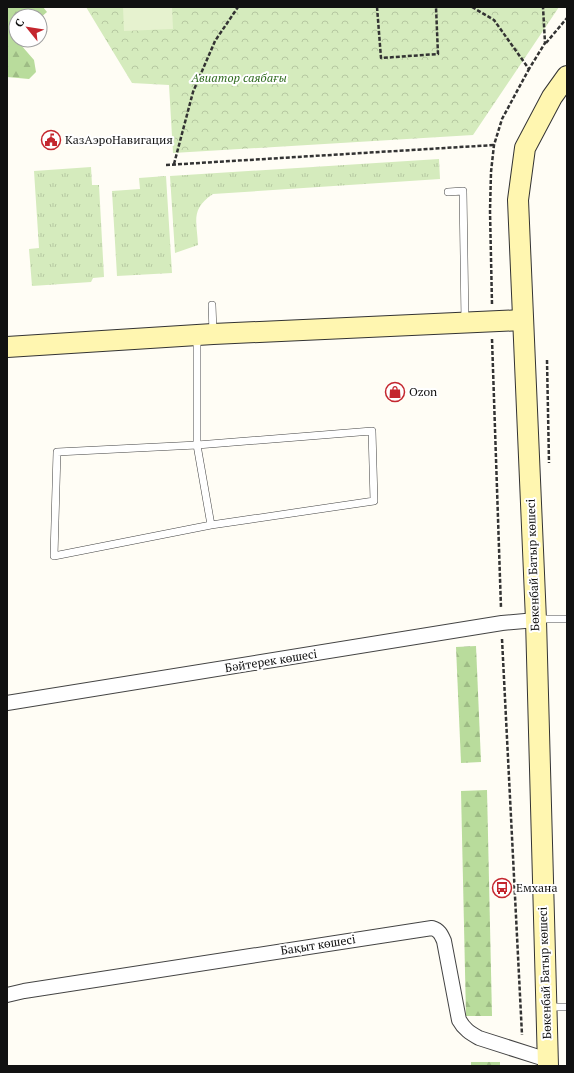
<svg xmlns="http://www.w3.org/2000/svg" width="574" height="1073" font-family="'PT Serif',serif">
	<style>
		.grass { fill: url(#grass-tufts) }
		.forest { fill: url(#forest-firs) }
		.park { fill: url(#park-crowns) }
		.pitch { fill: #e6f2cf }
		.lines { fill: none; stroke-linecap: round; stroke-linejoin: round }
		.lane-casing { stroke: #444; stroke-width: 8 }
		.street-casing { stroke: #444; stroke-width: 16 }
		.secondary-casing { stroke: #333; stroke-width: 22 }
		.path { stroke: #333; stroke-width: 2.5; stroke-dasharray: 4 2; stroke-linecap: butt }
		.lane { stroke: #fff; stroke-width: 7 }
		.street { stroke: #fff; stroke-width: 14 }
		.secondary { stroke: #fff6b0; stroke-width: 20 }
		.labels { text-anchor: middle; stroke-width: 4; stroke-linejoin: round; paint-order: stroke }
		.park-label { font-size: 12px; font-style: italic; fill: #2f6b1f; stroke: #fff }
		.poi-label { font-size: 12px; fill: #111; stroke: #fff; text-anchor: start }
		.street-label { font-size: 12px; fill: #111; stroke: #fff }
	</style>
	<defs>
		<pattern id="grass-tufts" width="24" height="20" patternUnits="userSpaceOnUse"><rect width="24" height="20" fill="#d5ebbd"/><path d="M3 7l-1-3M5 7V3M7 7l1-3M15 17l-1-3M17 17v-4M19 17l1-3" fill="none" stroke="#b6c8a1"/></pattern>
		<pattern id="forest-firs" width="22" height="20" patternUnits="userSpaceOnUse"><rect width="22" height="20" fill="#b9dc9c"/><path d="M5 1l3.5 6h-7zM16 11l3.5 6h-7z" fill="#9ebc85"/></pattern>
		<pattern id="park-crowns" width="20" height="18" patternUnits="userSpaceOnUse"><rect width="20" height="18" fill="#d5ebbd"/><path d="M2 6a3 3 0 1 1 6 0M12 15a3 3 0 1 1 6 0" fill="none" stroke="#b6c8a1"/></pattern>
	</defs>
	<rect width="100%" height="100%" fill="#fffdf5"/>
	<g class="grass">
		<path d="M 439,159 L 440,179 L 213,194 C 190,209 197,222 198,245 L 175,253 L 170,176 Z"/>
		<path d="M 91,167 L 92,185 L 99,185 L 104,277 L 93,278 L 91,282 L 32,286 L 29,249 L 39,248 L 34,171 Z"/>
		<path d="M 166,176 L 172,273 L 117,276 L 112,191 L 140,189 L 139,178 Z"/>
	</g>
	<g class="forest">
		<path d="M 7,7 L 43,7 L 47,12 L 40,18 L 40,16 L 16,16 L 16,36 L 14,37 L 34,60 L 36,72 L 29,79 L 7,77 Z"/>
		<path d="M 476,646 L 481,762 L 461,763 L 456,647 Z"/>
		<path d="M 487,790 L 492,1016 L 466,1016 L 461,791 Z"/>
		<rect x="471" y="1062" width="29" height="4"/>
	</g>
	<path class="park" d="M 86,7 L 559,7 L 473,135 L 173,153 L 169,85 L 132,83 Z"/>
	<path class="pitch" d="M 123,7 L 172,7 L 173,29 L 124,31 Z"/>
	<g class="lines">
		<defs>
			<g id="lane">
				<path d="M 448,192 L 463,191 L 465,321"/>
				<path d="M 212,305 L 213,332"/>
				<path d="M 197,336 L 197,445 L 211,525 L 374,501 L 372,431 L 197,445 L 57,452 L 54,556 L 211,525"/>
				<path d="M 538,619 L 567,619"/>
				<path d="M 547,1007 L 567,1007"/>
			</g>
			<g id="street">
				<path d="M 7,703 L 502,623 L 536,620"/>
				<path d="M 7,995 L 24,991 L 432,928 C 439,930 441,934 444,941 L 459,1020 C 464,1029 470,1033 479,1038 L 548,1060"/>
			</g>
			<g id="secondary">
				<path d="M 7,347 L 213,334 L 523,320"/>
				<path d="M 548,1066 L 536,620 L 518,200 L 525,148 L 552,97 L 567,76"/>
			</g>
		</defs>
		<use href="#lane" class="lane-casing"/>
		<use href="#street" class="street-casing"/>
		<use href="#secondary" class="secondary-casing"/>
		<g class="path">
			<path d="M 377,7 L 381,58 L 438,54 L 436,7"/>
			<path d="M 472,7 L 494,20 L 529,69 L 545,43 L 543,7"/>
			<path d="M 546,43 L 567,18"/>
			<path d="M 174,164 L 193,92 L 215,41 L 238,7"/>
			<path d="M 166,165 L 494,145"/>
			<path d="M 492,304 L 490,211 L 491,172 L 494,145 L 502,119 L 529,69"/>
			<path d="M 492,339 L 501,608"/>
			<path d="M 547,360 L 549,463"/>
			<path d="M 502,639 L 522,1035"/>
		</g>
		<use href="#lane" class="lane"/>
		<use href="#street" class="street"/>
		<use href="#secondary" class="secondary"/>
	</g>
	<defs>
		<symbol id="civic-ring" viewBox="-11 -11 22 22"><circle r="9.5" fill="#fff" stroke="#c4262e" stroke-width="1.5"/><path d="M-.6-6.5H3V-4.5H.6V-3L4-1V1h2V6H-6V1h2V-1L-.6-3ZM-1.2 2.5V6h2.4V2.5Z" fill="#c4262e"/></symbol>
		<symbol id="shop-ring" viewBox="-11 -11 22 22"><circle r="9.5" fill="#fff" stroke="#c4262e" stroke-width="1.5"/><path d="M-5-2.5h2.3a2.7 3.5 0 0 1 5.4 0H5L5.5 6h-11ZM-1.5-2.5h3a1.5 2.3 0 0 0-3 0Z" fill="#c4262e"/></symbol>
		<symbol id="bus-ring" viewBox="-11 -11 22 22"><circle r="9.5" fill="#fff" stroke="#c4262e" stroke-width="1.5"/><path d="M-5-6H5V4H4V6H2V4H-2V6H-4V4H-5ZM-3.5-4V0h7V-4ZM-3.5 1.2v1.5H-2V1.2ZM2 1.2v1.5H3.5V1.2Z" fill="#c4262e"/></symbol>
	</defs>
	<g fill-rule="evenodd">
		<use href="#civic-ring" x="40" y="129" width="22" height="22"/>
		<use href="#shop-ring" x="384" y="381" width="22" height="22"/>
		<use href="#bus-ring" x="491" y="877" width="22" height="22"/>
	</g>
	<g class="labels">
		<g class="park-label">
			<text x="239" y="82">Авиатор саябағы</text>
		</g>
		<g class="poi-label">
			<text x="65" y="144">КазАэроНавигация</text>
			<text x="409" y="396">Ozon</text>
			<text x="516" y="892">Емхана</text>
		</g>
		<g class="street-label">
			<text transform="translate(533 565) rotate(-92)" y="4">Бөкенбай Батыр көшесі</text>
			<text transform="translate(271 661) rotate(-9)" y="4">Бәйтерек көшесі</text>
			<text transform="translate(318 945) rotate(-9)" y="4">Бақыт көшесі</text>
			<text transform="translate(545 973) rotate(-92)" y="4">Бөкенбай Батыр көшесі</text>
		</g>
	</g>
	<rect width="574" height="1073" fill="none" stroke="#111111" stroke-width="16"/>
	<g transform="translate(28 28) rotate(300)"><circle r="19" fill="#ffffff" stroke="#a0a0a0"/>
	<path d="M0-3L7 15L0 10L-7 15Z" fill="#c4262e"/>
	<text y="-6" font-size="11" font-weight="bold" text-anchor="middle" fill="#111111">С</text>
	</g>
</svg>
